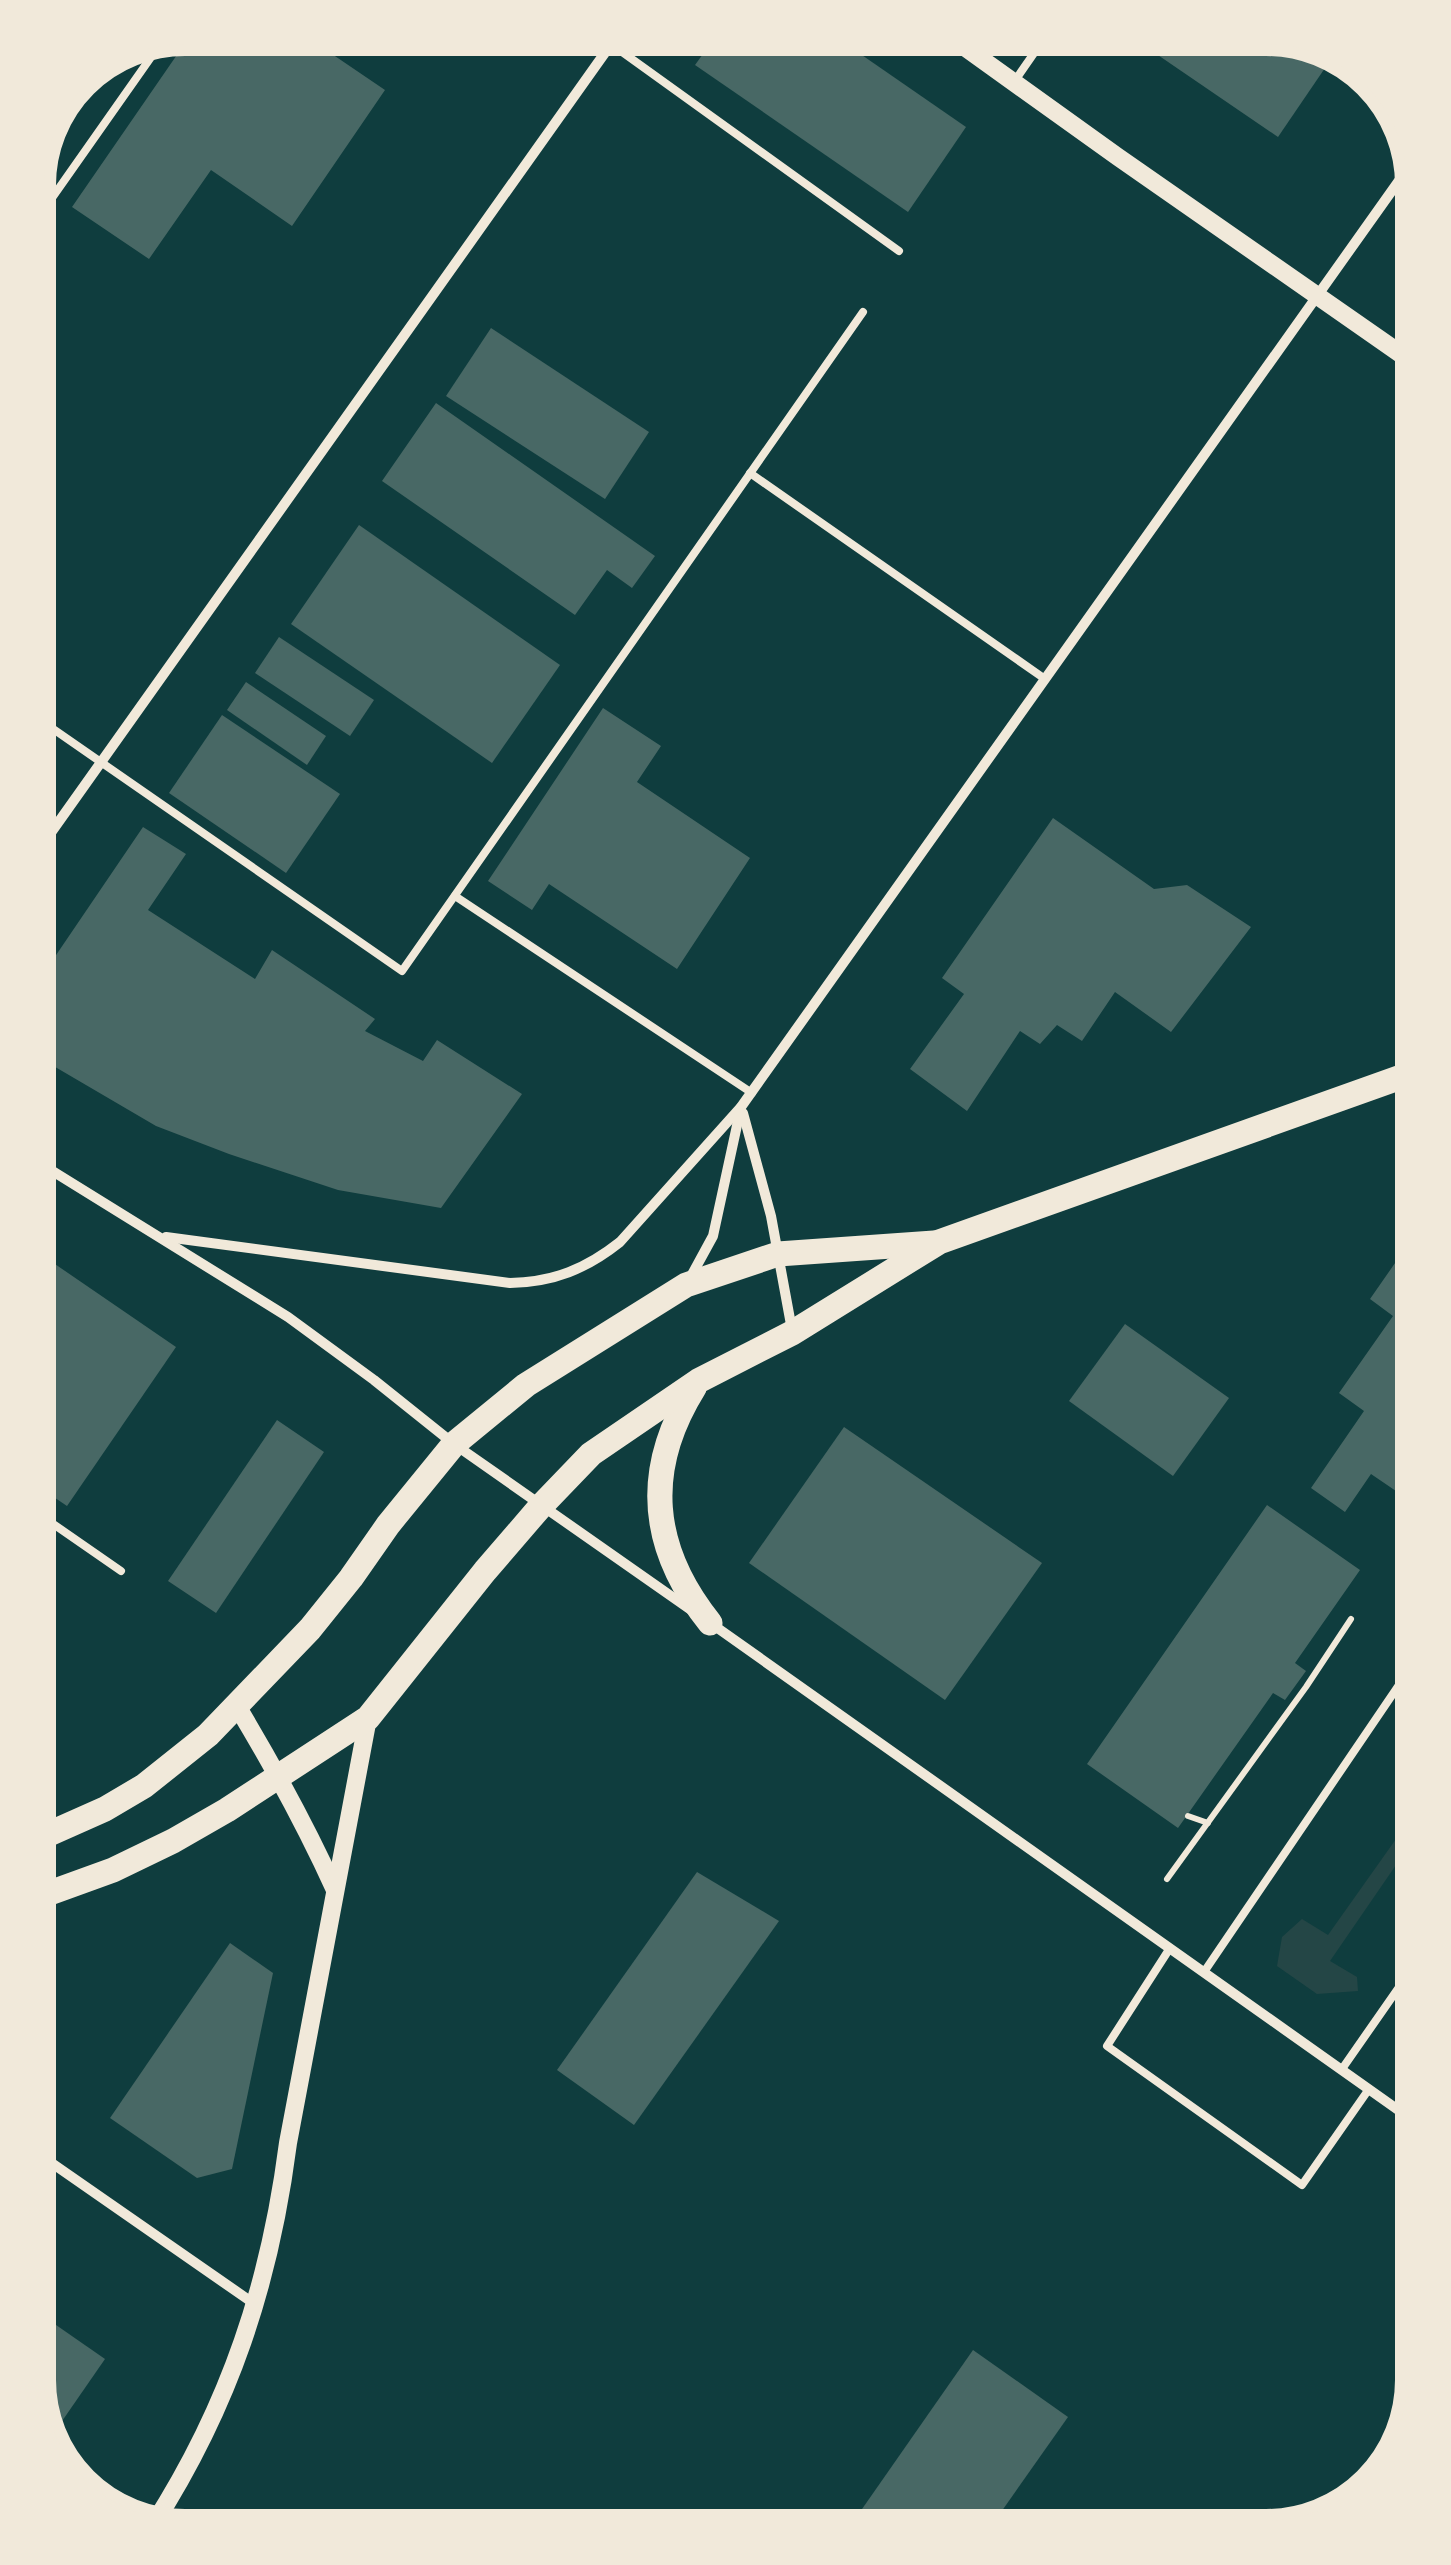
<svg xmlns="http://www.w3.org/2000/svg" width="1451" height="2565" font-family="'Fira Sans',sans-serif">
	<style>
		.green { fill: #244646 }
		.building { fill: #486865 }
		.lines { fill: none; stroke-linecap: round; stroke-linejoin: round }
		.path { stroke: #f1e9da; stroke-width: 6 }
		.service { stroke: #f1e9da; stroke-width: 8 }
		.minor { stroke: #f1e9da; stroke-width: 10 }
		.tertiary { stroke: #f1e9da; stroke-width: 18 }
		.primary { stroke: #f1e9da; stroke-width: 25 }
		.rim { fill: none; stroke: #f1e9da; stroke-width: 12 }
	</style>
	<rect width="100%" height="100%" fill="#0f3d3e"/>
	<path class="green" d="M 1418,1808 L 1418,1833 L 1330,1961 L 1357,1977 L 1358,1991 L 1317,1994 L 1277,1966 L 1282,1937 L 1302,1919 L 1328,1935 Z"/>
	<g class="building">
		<path d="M 192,33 L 301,33 L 385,90 L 292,226 L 211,170 L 149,259 L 72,207 Z"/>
		<path d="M 718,33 L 830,33 L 966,127 L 908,212 L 695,65 Z"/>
		<path d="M 1164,33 L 1273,33 L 1325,68 L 1278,137 L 1152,51 Z"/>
		<path d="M 491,328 L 649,432 L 605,499 L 446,396 Z"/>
		<path d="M 436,403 L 655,556 L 632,588 L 607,570 L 575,615 L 382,481 Z"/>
		<path d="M 359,525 L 560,665 L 492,763 L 291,624 Z"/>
		<path d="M 279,637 L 374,700 L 350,736 L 255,673 Z"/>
		<path d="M 246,682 L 326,736 L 307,765 L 227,710 Z"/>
		<path d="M 603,708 L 661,746 L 637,782 L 750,858 L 677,969 L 549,884 L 532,910 L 488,881 Z"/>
		<path d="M 222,715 L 340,794 L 286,873 L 169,793 Z"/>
		<path d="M 1053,818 L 1154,889 L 1187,885 L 1251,927 L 1171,1032 L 1115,992 L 1082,1041 L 1057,1025 L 1040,1044 L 1020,1031 L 967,1111 L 910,1069 L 964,994 L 942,978 Z"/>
		<path d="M 143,827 L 186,854 L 148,910 L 255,979 L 272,950 L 375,1019 L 365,1031 L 423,1061 L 437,1040 L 522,1094 L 441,1208 L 338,1190 L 229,1154 L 156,1126 L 33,1054 L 33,989 Z"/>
		<path d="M 1418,1230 L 1418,1498 L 1415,1504 L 1371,1474 L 1345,1512 L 1311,1488 L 1364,1411 L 1339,1393 L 1393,1316 L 1370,1299 Z"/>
		<path d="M 33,1249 L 176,1347 L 67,1506 L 33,1483 Z"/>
		<path d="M 1125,1324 L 1229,1398 L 1173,1476 L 1069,1401 Z"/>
		<path d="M 277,1420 L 324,1452 L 216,1613 L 168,1581 Z"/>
		<path d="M 844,1427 L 1042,1563 L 945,1700 L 749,1563 Z"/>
		<path d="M 1267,1505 L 1360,1570 L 1295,1663 L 1306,1671 L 1285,1700 L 1273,1693 L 1178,1828 L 1087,1764 Z"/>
		<path d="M 697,1872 L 779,1921 L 634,2125 L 557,2070 Z"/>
		<path d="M 230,1943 L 273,1973 L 232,2169 L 197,2178 L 110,2118 Z"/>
		<path d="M 33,2309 L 105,2359 L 51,2437 L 45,2432 L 32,2380 Z"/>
		<path d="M 973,2350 L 1068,2417 L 987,2532 L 846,2532 Z"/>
	</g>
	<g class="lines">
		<g class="path">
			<path d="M 1402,1154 L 1418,1166"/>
			<path d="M 1188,1816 L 1208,1823"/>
			<path d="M 1167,1879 L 1306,1687 L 1351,1619"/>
		</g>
		<g class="service">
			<path d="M 611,44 L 899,251"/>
			<path d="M 1014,82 L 1048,33"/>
			<path d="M 33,225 L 161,43"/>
			<path d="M 750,473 L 1045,679"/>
			<path d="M 33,715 L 402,971 L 863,312"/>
			<path d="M 455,896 L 752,1093"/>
			<path d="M 33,1510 L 121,1571"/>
			<path d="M 1170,1948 L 1107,2046 L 1302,2185 L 1369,2089"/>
			<path d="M 1204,1972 L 1418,1657"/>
			<path d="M 1342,2069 L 1418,1960"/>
		</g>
		<g class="minor">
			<path d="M 33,858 L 619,33"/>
			<path d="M 743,1113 L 771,1216 L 792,1330"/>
			<path d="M 33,1159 L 288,1317 L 374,1380 L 454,1444 L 691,1610"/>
			<path d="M 166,1237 L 510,1283 C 554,1282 586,1269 620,1242 L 740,1108"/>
			<path d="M 689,1280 L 713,1236 L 741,1107 L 1413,161"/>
			<path d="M 709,1622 L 1418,2124"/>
			<path d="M 33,2150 L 256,2305"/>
		</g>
		<g class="tertiary">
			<path d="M 945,33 L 1118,157 L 1418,366"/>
			<path d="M 237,1706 C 273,1766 306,1826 335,1890"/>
			<path d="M 153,2525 C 230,2405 270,2283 288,2143 L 368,1718"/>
		</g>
		<g class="primary">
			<path d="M 694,1388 C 643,1470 650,1548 710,1623"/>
			<path d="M 33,1841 L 105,1809 L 144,1786 L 208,1735 L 310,1629 L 351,1578 L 388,1525 L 454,1444 L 526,1385 L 686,1285 L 778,1254 L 934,1243"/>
			<path d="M 33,1899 L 113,1870 L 173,1841 L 227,1810 L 368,1718 L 485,1571 L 541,1506 L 591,1454 L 698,1381 L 792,1333 L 939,1242 L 1418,1071"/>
		</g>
	</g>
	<path d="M0 0H1451V2565H0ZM185 50H1266A135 135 0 0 1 1401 185V2380A135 135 0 0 1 1266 2515H185A135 135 0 0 1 50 2380V185A135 135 0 0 1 185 50Z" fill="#f1e9da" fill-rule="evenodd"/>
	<path class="rim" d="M185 50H1266A135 135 0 0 1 1401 185V2380A135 135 0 0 1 1266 2515H185A135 135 0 0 1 50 2380V185A135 135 0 0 1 185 50Z"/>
</svg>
